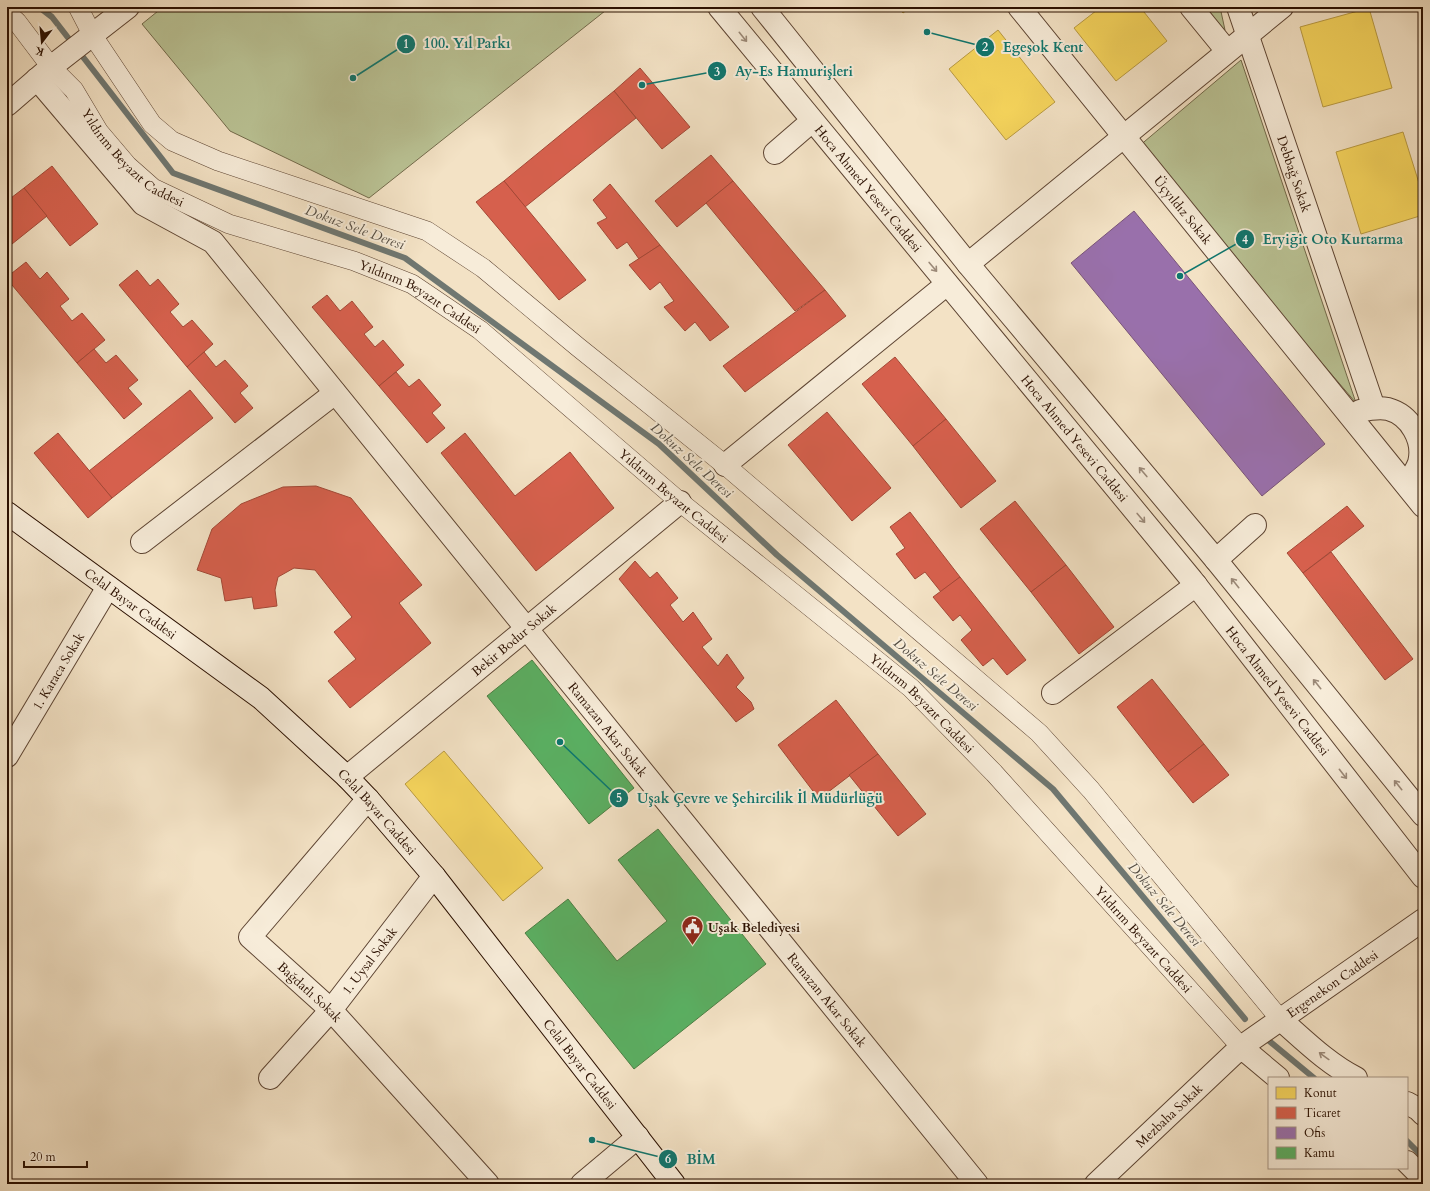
<svg xmlns="http://www.w3.org/2000/svg" width="1430" height="1191" font-family="Cardo,serif">
	<style>
		.green { fill: #bac395; stroke: #726a4b }
		.homes { fill: #f6d55c; stroke: #b99a41 }
		.shops { fill: #d6604d; stroke: #a34836 }
		.offices { fill: #9970ab; stroke: #785378 }
		.public { fill: #5aae61; stroke: #4c7f44 }
		.lines { fill: none; stroke-linecap: round; stroke-linejoin: round }
		.stream { stroke: #6f7771; stroke-width: 6 }
		.pedestrian-casing { stroke: #5d4432; stroke-width: 20 }
		.minor-casing { stroke: #5d4432; stroke-width: 24 }
		.tertiary-casing { stroke: #5d4432; stroke-width: 24 }
		.secondary-casing { stroke: #2b1001; stroke-width: 24 }
		.pedestrian { stroke: #f7ecd9; stroke-width: 19 }
		.minor { stroke: #f7ecd9; stroke-width: 22 }
		.tertiary { stroke: #f7ecd9; stroke-width: 22 }
		.secondary { stroke: #f7ecd9; stroke-width: 22 }
		.oneway { stroke: #9b8978 }
		.labels { text-anchor: middle; stroke-width: 4; stroke-linejoin: round; paint-order: stroke }
		.street-label { font-size: 13px; fill: #2b1001; stroke: #f7ecd9 }
		.poi-label { font-size: 13px; font-weight: bold; fill: #2b1001; stroke: #f7ecd9; text-anchor: start }
		.water-label { font-size: 14px; font-style: italic; fill: #534c42; stroke: #f7ecd9 }
		.leader { fill: none; stroke: #0f766e; stroke-width: 1.5 }
		.callout-dot { fill: #0f766e; stroke: #f7ecd9; stroke-width: 1.5 }
		.mark-label { font-size: 12px; text-anchor: middle; font-weight: bold; fill: #fff }
		.callout-label { font-size: 14px; text-anchor: middle; font-weight: bold; fill: #0f766e; stroke: #f7ecd9; stroke-width: 4; stroke-linejoin: round; paint-order: stroke }
	</style>
	<rect width="100%" height="100%" fill="#f3e2c5"/>
	<filter id="stains"><feTurbulence type="fractalNoise" baseFrequency=".005" numOctaves="4"/><feColorMatrix values="0 0 0 0 .2 0 0 0 0 .09 0 0 0 0 .02 0 0 0 .5 -.17"/></filter>
	<radialGradient id="worn" r=".72"><stop offset=".6" stop-color="#630" stop-opacity="0"/><stop offset="1" stop-color="#630" stop-opacity=".3"/></radialGradient>
	<g class="green">
		<path d="M 163,7 L 610,7 L 369,198 L 230,131 L 142,24 Z"/>
		<path d="M 1203,7 L 1220,7 L 1225,30 L 1223,32 Z"/>
		<path d="M 1241,60 L 1356,403 L 1138,147 Z"/>
	</g>
	<g class="homes">
		<path d="M 898,7 L 911,7 L 903,13 Z"/>
		<path d="M 1101,7 L 1140,7 L 1167,41 L 1116,81 L 1074,28 Z"/>
		<path d="M 1369,8 L 1392,88 L 1323,107 L 1300,27 Z"/>
		<path d="M 998,30 L 1055,102 L 1006,140 L 949,69 Z"/>
		<path d="M 1403,132 L 1423,196 L 1423,215 L 1361,234 L 1336,152 Z"/>
		<path d="M 444,751 L 543,868 L 503,901 L 405,784 Z"/>
	</g>
	<g class="shops">
		<path d="M 640,68 L 690,127 L 662,149 L 614,91 Z"/>
		<path d="M 614,91 L 636,118 L 525,207 L 504,181 Z"/>
		<path d="M 711,155 L 733,181 L 677,227 L 655,201 Z"/>
		<path d="M 52,166 L 98,224 L 70,246 L 24,188 Z"/>
		<path d="M 504,181 L 586,280 L 559,300 L 476,202 Z"/>
		<path d="M 733,181 L 825,290 L 795,311 L 706,203 Z"/>
		<path d="M 610,184 L 660,245 L 639,259 L 627,242 L 617,249 L 597,223 L 607,218 L 593,200 Z"/>
		<path d="M 24,188 L 47,216 L 7,248 L 7,201 Z"/>
		<path d="M 660,245 L 729,327 L 710,341 L 695,322 L 685,331 L 664,307 L 674,301 L 660,282 L 650,290 L 629,265 Z"/>
		<path d="M 26,262 L 40,279 L 47,272 L 69,299 L 60,306 L 72,321 L 82,313 L 105,340 L 77,363 L 7,279 L 7,277 Z"/>
		<path d="M 137,270 L 150,286 L 158,279 L 179,304 L 170,312 L 183,327 L 192,320 L 213,344 L 187,367 L 119,285 Z"/>
		<path d="M 825,290 L 846,316 L 745,392 L 723,366 Z"/>
		<path d="M 327,295 L 340,311 L 352,301 L 373,327 L 364,334 L 375,347 L 383,340 L 404,365 L 379,386 L 312,307 Z"/>
		<path d="M 94,349 L 106,363 L 116,355 L 138,380 L 128,388 L 142,404 L 124,419 L 77,363 Z"/>
		<path d="M 204,352 L 216,367 L 225,360 L 248,386 L 240,393 L 253,408 L 235,423 L 187,367 Z"/>
		<path d="M 895,357 L 946,419 L 913,446 L 862,384 Z"/>
		<path d="M 396,372 L 409,387 L 419,379 L 441,405 L 432,413 L 445,428 L 427,443 L 379,386 Z"/>
		<path d="M 190,390 L 213,418 L 112,498 L 89,471 Z"/>
		<path d="M 827,412 L 891,488 L 852,521 L 788,445 Z"/>
		<path d="M 946,419 L 996,481 L 961,508 L 913,446 Z"/>
		<path d="M 58,433 L 112,498 L 88,518 L 34,453 Z"/>
		<path d="M 465,433 L 515,496 L 570,452 L 614,508 L 536,571 L 441,453 Z"/>
		<path d="M 316,486 L 351,498 L 422,585 L 399,603 L 431,643 L 350,708 L 328,681 L 356,659 L 334,632 L 352,617 L 315,570 L 294,568 L 278,577 L 275,590 L 277,606 L 254,609 L 252,597 L 225,601 L 221,578 L 197,570 L 212,529 L 241,504 L 283,487 Z"/>
		<path d="M 1015,501 L 1066,565 L 1031,592 L 980,529 Z"/>
		<path d="M 1347,506 L 1364,526 L 1303,573 L 1287,553 Z"/>
		<path d="M 910,512 L 960,577 L 941,592 L 925,572 L 915,579 L 896,554 L 905,548 L 890,527 Z"/>
		<path d="M 1331,552 L 1413,659 L 1385,680 L 1303,573 Z"/>
		<path d="M 635,561 L 650,578 L 657,572 L 678,598 L 670,605 L 683,622 L 693,612 L 712,639 L 702,647 L 718,666 L 727,654 L 744,678 L 736,687 L 751,702 L 754,709 L 736,722 L 619,579 Z"/>
		<path d="M 1066,565 L 1114,627 L 1079,654 L 1031,592 Z"/>
		<path d="M 960,577 L 1026,660 L 1007,675 L 993,658 L 983,666 L 961,640 L 972,630 L 960,615 L 953,621 L 933,597 Z"/>
		<path d="M 1152,679 L 1204,744 L 1168,772 L 1117,707 Z"/>
		<path d="M 836,700 L 878,754 L 819,799 L 778,745 Z"/>
		<path d="M 1204,744 L 1229,775 L 1193,803 L 1168,772 Z"/>
		<path d="M 878,754 L 926,814 L 898,836 L 849,775 Z"/>
	</g>
	<path class="offices" d="M 1134,211 L 1325,444 L 1262,496 L 1071,263 Z"/>
	<g class="public">
		<path d="M 532,660 L 634,788 L 589,824 L 487,696 Z"/>
		<path d="M 658,829 L 766,964 L 634,1069 L 525,933 L 568,899 L 617,961 L 667,921 L 618,860 Z"/>
	</g>
	<g class="lines">
		<g class="stream">
			<path d="M 39,7 L 52,17 L 173,173 L 405,258 L 659,444 L 777,555 L 1053,789 L 1245,1019"/>
			<path d="M 1268,1040 L 1314,1078"/>
			<path d="M 1407,1141 L 1423,1157"/>
		</g>
		<defs>
			<g id="pedestrian">
				<path d="M 78,7 L 93,36 L 152,124 L 172,141 L 218,161 L 427,231 L 483,268 L 578,347 L 725,465 L 1039,733 L 1091,790 L 1280,1019"/>
				<path id="s1" d="M 7,13 L 17,22 L 51,67 L 74,90 L 99,132 L 127,165 L 153,188 L 229,224 L 354,261 L 412,284 L 480,330 L 680,502 L 911,688 L 994,773 L 1241,1047"/>
			</g>
			<g id="minor">
				<path id="s2" d="M 1019,7 L 1423,506"/>
				<path d="M 1191,7 L 1227,51"/>
				<path id="s3" d="M 1238,7 L 1374,408"/>
				<path id="s4" d="M 37,79 L 143,204 L 213,242 L 977,1184"/>
				<path d="M 7,105 L 51,67 L 128,7"/>
				<path d="M 775,153 L 812,121"/>
				<path d="M 968,264 L 1282,7"/>
				<path d="M 1360,411 C 1369,409 1378,407 1388,409 C 1410,415 1425,440 1419,463 C 1416,471 1411,478 1406,484"/>
				<path d="M 725,465 L 947,284"/>
				<path d="M 142,542 L 335,393"/>
				<path d="M 1216,560 L 1255,525"/>
				<path d="M 1053,693 L 1196,585"/>
				<path id="s5" d="M 7,756 L 108,587"/>
				<path id="s6" d="M 347,777 L 680,502"/>
				<path id="s7" d="M 368,799 L 250,937 L 331,1010 L 488,1184"/>
				<path d="M 1280,1019 C 1304,1040 1328,1064 1356,1078"/>
				<path id="s8" d="M 270,1078 L 331,1010 L 434,876"/>
				<path d="M 1407,1103 L 1418,1109 L 1423,1114"/>
				<path d="M 1407,1162 L 1423,1178"/>
				<path d="M 582,1184 L 638,1137"/>
				<path id="s9" d="M 1096,1184 L 1241,1047 L 1278,1078"/>
			</g>
			<g id="tertiary">
				<path id="s10" d="M 719,7 L 1192,580 L 1423,877"/>
				<path d="M 762,7 L 968,264 L 1216,560 L 1423,815"/>
				<path id="s11" d="M 1241,1047 L 1423,920"/>
			</g>
			<g id="secondary">
				<path id="s12" d="M 7,513 L 261,698 L 347,777 L 368,799 L 434,876 L 674,1184"/>
			</g>
		</defs>
		<use href="#pedestrian" class="pedestrian-casing"/>
		<use href="#minor" class="minor-casing"/>
		<use href="#tertiary" class="tertiary-casing"/>
		<use href="#secondary" class="secondary-casing"/>
		<use href="#pedestrian" class="pedestrian"/>
		<use href="#minor" class="minor"/>
		<use href="#tertiary" class="tertiary"/>
		<use href="#secondary" class="secondary"/>
	</g>
	<defs><path id="oneway-shaft" d="M-6 0H5M1.5-3L5.5 0L1.5 3" fill="none" stroke-width="1.6" stroke-linecap="round" stroke-linejoin="round"/></defs>
	<g class="oneway">
		<use href="#oneway-shaft" transform="translate(743 37) rotate(51)"/>
		<use href="#oneway-shaft" transform="translate(933 267) rotate(50)"/>
		<use href="#oneway-shaft" transform="translate(1143 472) rotate(-130)"/>
		<use href="#oneway-shaft" transform="translate(1141 518) rotate(50)"/>
		<use href="#oneway-shaft" transform="translate(1235 583) rotate(-129)"/>
		<use href="#oneway-shaft" transform="translate(1317 684) rotate(-129)"/>
		<use href="#oneway-shaft" transform="translate(1343 774) rotate(52)"/>
		<use href="#oneway-shaft" transform="translate(1398 785) rotate(-129)"/>
		<use href="#oneway-shaft" transform="translate(1324 1056) rotate(-144)"/>
	</g>
	<defs>
		<symbol id="civic-pin" viewBox="-11 -11 22 30"><path d="M0 17L-7.5 6A9.5 9.5 0 1 1 7.5 6Z" fill="#8f2418" stroke="#f7ecd9"/><path d="M-.6-6.5H3V-4.5H.6V-3L4-1V1h2V6H-6V1h2V-1L-.6-3ZM-1.2 2.5V6h2.4V2.5Z" fill="#fff"/></symbol>
	</defs>
	<g fill-rule="evenodd">
		<use href="#civic-pin" x="680" y="914" width="25" height="34"/>
	</g>
	<g class="labels">
		<g class="street-label">
			<text dy="5" stroke="none"><textPath href="#s1" startOffset="194">Yıldırım Beyazıt Caddesi</textPath></text>
			<text dy="5" stroke="none"><textPath href="#s3" startOffset="176">Debbağ Sokak</textPath></text>
			<text dy="5" stroke="none"><textPath href="#s10" startOffset="235">Hoca Ahmed Yesevi Caddesi</textPath></text>
			<text dy="5" stroke="none"><textPath href="#s2" startOffset="261">Üçyıldız Sokak</textPath></text>
			<text dy="5" stroke="none"><textPath href="#s1" startOffset="519">Yıldırım Beyazıt Caddesi</textPath></text>
			<text dy="5" stroke="none"><textPath href="#s10" startOffset="559">Hoca Ahmed Yesevi Caddesi</textPath></text>
			<text dy="5" stroke="none"><textPath href="#s1" startOffset="843">Yıldırım Beyazıt Caddesi</textPath></text>
			<text dy="5" stroke="none"><textPath href="#s12" startOffset="153">Celal Bayar Caddesi</textPath></text>
			<text dy="5" stroke="none"><textPath href="#s6" startOffset="216">Bekir Bodur Sokak</textPath></text>
			<text dy="5" stroke="none"><textPath href="#s5" startOffset="99">1. Karaca Sokak</textPath></text>
			<text dy="5" stroke="none"><textPath href="#s10" startOffset="883">Hoca Ahmed Yesevi Caddesi</textPath></text>
			<text dy="5" stroke="none"><textPath href="#s1" startOffset="1167">Yıldırım Beyazıt Caddesi</textPath></text>
			<text dy="5" stroke="none"><textPath href="#s4" startOffset="871">Ramazan Akar Sokak</textPath></text>
			<text dy="5" stroke="none"><textPath href="#s12" startOffset="477">Celal Bayar Caddesi</textPath></text>
			<text dy="5" stroke="none"><textPath href="#s1" startOffset="1491">Yıldırım Beyazıt Caddesi</textPath></text>
			<text dy="5" stroke="none"><textPath href="#s8" startOffset="154">1. Uysal Sokak</textPath></text>
			<text dy="5" stroke="none"><textPath href="#s11" startOffset="111">Ergenekon Caddesi</textPath></text>
			<text dy="5" stroke="none"><textPath href="#s7" startOffset="263">Bağdatlı Sokak</textPath></text>
			<text dy="5" stroke="none"><textPath href="#s4" startOffset="1219">Ramazan Akar Sokak</textPath></text>
			<text dy="5" stroke="none"><textPath href="#s12" startOffset="801">Celal Bayar Caddesi</textPath></text>
			<text dy="5" stroke="none"><textPath href="#s9" startOffset="100">Mezbaha Sokak</textPath></text>
		</g>
		<g class="poi-label">
			<text x="708" y="932">Uşak Belediyesi</text>
		</g>
		<g class="water-label">
			<text transform="translate(355 227) rotate(20)" y="5">Dokuz Sele Deresi</text>
			<text transform="translate(692 460) rotate(42)" y="5">Dokuz Sele Deresi</text>
			<text transform="translate(936 674) rotate(40)" y="5">Dokuz Sele Deresi</text>
			<text transform="translate(1165 904) rotate(50)" y="5">Dokuz Sele Deresi</text>
		</g>
	</g>
	<path class="leader" d="M353 78L406 44M927 32L985 47M642 85L717 71M1180 276L1245 239M560 742L619 798M592 1140L668 1159"/>
	<g class="callout-dot">
		<circle cx="353" cy="78" r="4"/>
		<circle cx="927" cy="32" r="4"/>
		<circle cx="642" cy="85" r="4"/>
		<circle cx="1180" cy="276" r="4"/>
		<circle cx="560" cy="742" r="4"/>
		<circle cx="592" cy="1140" r="4"/>
		<circle cx="406" cy="44" r="10"/>
		<circle cx="985" cy="47" r="10"/>
		<circle cx="717" cy="71" r="10"/>
		<circle cx="1245" cy="239" r="10"/>
		<circle cx="619" cy="798" r="10"/>
		<circle cx="668" cy="1159" r="10"/>
	</g>
	<g class="mark-label">
		<text x="406" y="48">1</text>
		<text x="985" y="51">2</text>
		<text x="717" y="76">3</text>
		<text x="1245" y="244">4</text>
		<text x="619" y="802">5</text>
		<text x="668" y="1163">6</text>
	</g>
	<g class="callout-label">
		<text x="467" y="48">100. Yıl Parkı</text>
		<text x="1043" y="52">Egeşok Kent</text>
		<text x="794" y="76">Ay-Es Hamurişleri</text>
		<text x="1333" y="244">Eryiğit Oto Kurtarma</text>
		<text x="760" y="803">Uşak Çevre ve Şehircilik İl Müdürlüğü</text>
		<text x="701" y="1164">BİM</text>
	</g>
	<rect width="1430" height="1191" fill="none" stroke="#f3e2c5" stroke-width="24"/>
	<rect x="8" y="8" width="1414" height="1175" fill="none" stroke="#2b1001" stroke-width="2"/>
	<rect x="12" y="12" width="1406" height="1167" fill="none" stroke="#2b1001"/>
	<rect x="1268" y="1077" width="140" height="92" fill="#f7ecd9" stroke="#a59483"/>
	<rect x="1276" y="1087" width="20" height="12" fill="#f6d55c" stroke="#a59483"/>
	<text x="1304" y="1097" font-size="12" fill="#2b1001">Konut</text>
	<rect x="1276" y="1107" width="20" height="12" fill="#d6604d" stroke="#a59483"/>
	<text x="1304" y="1117" font-size="12" fill="#2b1001">Ticaret</text>
	<rect x="1276" y="1127" width="20" height="12" fill="#9970ab" stroke="#a59483"/>
	<text x="1304" y="1137" font-size="12" fill="#2b1001">Ofis</text>
	<rect x="1276" y="1147" width="20" height="12" fill="#5aae61" stroke="#a59483"/>
	<text x="1304" y="1157" font-size="12" fill="#2b1001">Kamu</text>
	<g transform="translate(42 42) rotate(196)" stroke="#f7ecd9" stroke-width="3" paint-order="stroke">
	<path d="M0-3L7 15L0 10L-7 15Z" fill="#2b1001"/>
	<text y="-6" font-size="11" font-weight="bold" text-anchor="middle" fill="#2b1001">K</text>
	</g>
	<path d="M24 1161v6h63v-6" fill="none" stroke="#2b1001" stroke-width="2"/>
	<text x="30" y="1161" font-size="12" fill="#2b1001" stroke="#f7ecd9" stroke-width="3" paint-order="stroke">20 m</text>
	<rect width="100%" height="100%" filter="url(#stains)"/>
	<rect width="100%" height="100%" fill="url(#worn)"/>
</svg>
